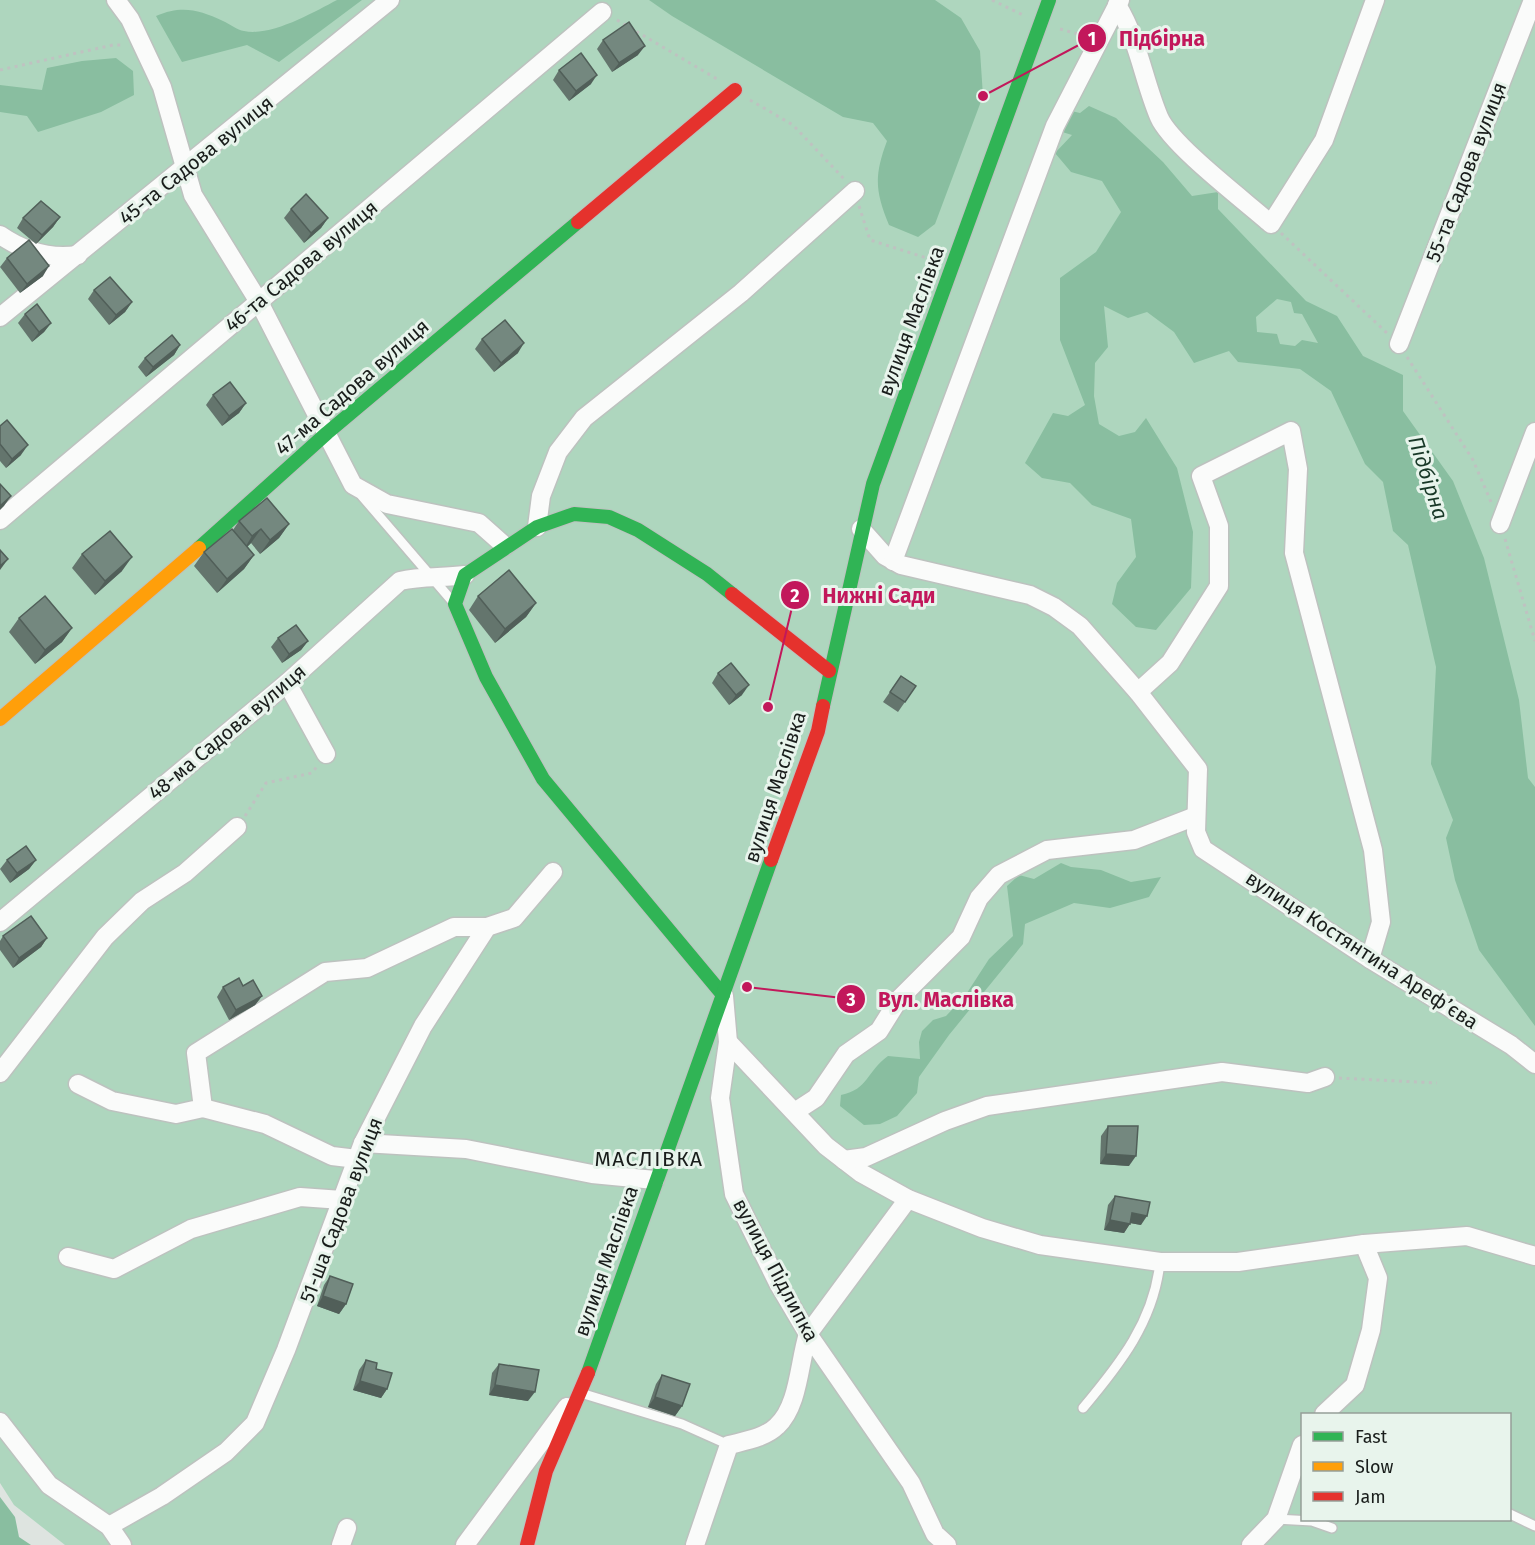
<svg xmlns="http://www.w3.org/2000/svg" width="1535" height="1545" font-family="'Fira Sans',sans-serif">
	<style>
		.green { fill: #aed6be; fill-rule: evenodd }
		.water { fill: #89bea0; fill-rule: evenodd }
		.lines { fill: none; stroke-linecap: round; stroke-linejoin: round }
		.lane-casing { stroke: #bdc2bf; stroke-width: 12 }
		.street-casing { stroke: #bdc2bf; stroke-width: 21 }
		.fast-casing { stroke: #bdc2bf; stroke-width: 16 }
		.slow-casing { stroke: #bdc2bf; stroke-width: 16 }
		.jam-casing { stroke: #bdc2bf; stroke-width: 16 }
		.path { stroke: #bfc2c1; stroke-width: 3; stroke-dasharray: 3 4.5; stroke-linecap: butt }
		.lane { stroke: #fafbfa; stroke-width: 9 }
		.street { stroke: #fafbfa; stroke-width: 18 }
		.fast { stroke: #30b455; stroke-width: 14 }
		.slow { stroke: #ff9f0a; stroke-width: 14 }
		.jam { stroke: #e5322d; stroke-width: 14 }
		.wall { fill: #64756d }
		.shaded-wall { fill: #515f59 }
		.building { fill: #74887f; stroke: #515f59; stroke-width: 1.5 }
		.labels { text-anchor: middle; stroke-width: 6; stroke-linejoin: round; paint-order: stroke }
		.street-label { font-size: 20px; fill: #191d1b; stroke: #e8f4ec }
		.water-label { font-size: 21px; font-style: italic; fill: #183827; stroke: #e8f4ec }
		.neighbourhood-label { font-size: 21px; letter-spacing: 1.5px; fill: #191d1b; stroke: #e8f4ec }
		.leader { fill: none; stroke: #c2185b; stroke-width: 2 }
		.callout-dot { fill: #c2185b; stroke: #e8f4ec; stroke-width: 2 }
		.mark-label { font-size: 18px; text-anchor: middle; font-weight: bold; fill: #fff }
		.callout-label { font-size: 21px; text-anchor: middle; font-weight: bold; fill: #c2185b; stroke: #e8f4ec; stroke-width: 6; stroke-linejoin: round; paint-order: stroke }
	</style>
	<rect width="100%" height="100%" fill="#dee4e0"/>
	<path class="green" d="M 0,0 L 1535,0 L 1535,1545 L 65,1545 L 14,1505 L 0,1483 ZM 1302,1414 L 1510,1414 L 1510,1520 L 1302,1520 Z"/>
	<g class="water">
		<path d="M 337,0 L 362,0 L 279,62 L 247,45 L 182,62 L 156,16 C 182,5 199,10 223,21 C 230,24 237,30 244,31 C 271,37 314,12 337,0 Z"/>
		<path d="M 649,0 L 935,0 L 961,18 L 980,51 L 983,96 L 935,224 L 918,237 L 889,225 C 875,191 874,176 887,141 L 873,123 L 843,117 L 672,16 Z"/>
		<path d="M 116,58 L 133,71 L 134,95 L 101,112 L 38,132 L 27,116 L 0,112 L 0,85 L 42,90 L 47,68 L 82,61 Z"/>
		<path d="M 1089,106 L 1116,118 L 1163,162 L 1192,196 L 1218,192 L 1218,209 L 1306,301 L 1337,316 L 1363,356 L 1403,375 L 1403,411 L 1453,481 L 1484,558 L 1519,700 L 1528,778 L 1535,787 L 1535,1026 L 1479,950 L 1455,880 L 1446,838 L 1453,820 L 1431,764 L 1436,667 L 1408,545 L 1393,531 L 1383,482 L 1365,464 L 1331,391 L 1300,369 L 1238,362 L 1229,351 L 1194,363 L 1174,332 L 1147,312 L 1128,318 L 1104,306 L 1108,347 L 1095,363 L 1094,396 L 1099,424 L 1119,436 L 1135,432 L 1146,418 L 1177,468 L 1193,532 L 1191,588 L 1156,630 L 1136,627 L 1112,604 L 1117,583 L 1136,557 L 1131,519 L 1092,505 L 1070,483 L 1042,478 L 1025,463 L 1053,413 L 1068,416 L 1085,405 L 1060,340 L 1060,278 L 1096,252 L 1121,212 L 1102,181 L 1071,172 L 1055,153 L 1072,135 L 1059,131 L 1067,110 L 1080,113 ZM 1277,299 L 1291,302 L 1294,313 L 1302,314 L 1318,343 L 1302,340 L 1295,346 L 1280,344 L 1277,334 L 1257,332 L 1256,317 Z"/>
		<path d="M 1061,863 L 1071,867 L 1101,870 L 1131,882 L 1161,877 L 1149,897 L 1110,908 L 1074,903 L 1025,924 L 1023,944 L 949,1035 L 919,1077 L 917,1093 L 897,1116 L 880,1124 L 864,1125 L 840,1106 L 841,1095 C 869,1089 866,1072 888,1056 L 920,1059 L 919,1042 L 922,1031 L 933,1020 L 946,1016 L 965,996 L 989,959 L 1013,936 L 1007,886 L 1019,875 L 1034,879 Z"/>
		<path d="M 0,1497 L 15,1517 L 19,1537 L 31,1545 L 0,1545 Z"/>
	</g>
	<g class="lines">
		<defs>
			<g id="lane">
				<path d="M 362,496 L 453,602"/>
				<path d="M 584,1394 L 682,1424 L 729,1445"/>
				<path d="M 1083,1408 C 1120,1364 1154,1321 1160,1262"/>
				<path d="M 1510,1514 L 1535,1526"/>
				<path d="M 1276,1519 L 1312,1521 L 1332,1528"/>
			</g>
			<g id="street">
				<path d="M 116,0 L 130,19 L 162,87 L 193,195 L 259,302 L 353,485 L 387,504 L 479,523 L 505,546"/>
				<path d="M 1117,5 C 1139,41 1143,79 1159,117 C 1171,145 1245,201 1271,224 L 1324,140 L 1375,0"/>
				<path d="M 0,235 C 23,251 50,259 78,255"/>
				<path d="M 0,317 L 390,0"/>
				<path d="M 1399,344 L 1533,0"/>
				<path d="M 0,520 L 602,12"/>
				<path d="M 1500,524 L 1535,432"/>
				<path d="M 537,527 L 541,496 L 558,452 L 584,418 L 741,293 L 855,191"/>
				<path d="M 861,529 L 885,556 L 901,565 L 1030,595 L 1054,607 L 1080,626 L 1138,692 L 1198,769 L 1196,832 L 1203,849 L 1370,959 L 1511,1045 L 1535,1064"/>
				<path d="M 893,561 L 1055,126 L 1120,0"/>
				<path d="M 287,683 L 326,754"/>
				<path d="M 1138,692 L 1170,663 L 1219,586 L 1219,526 L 1201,476 L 1291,431 L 1298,469 L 1294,553 L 1373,850 L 1381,922 L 1370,959"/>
				<path d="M 0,922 L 287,683 L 400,581 C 421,576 443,578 465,575"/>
				<path d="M 724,996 L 728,1042 L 720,1098 L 734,1194 L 779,1285 L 808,1334 L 911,1483 L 935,1534 L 947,1545"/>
				<path d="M 728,1042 L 826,1146 L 861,1173 L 908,1199 L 982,1228 L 1040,1245 L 1160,1262 L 1238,1262 L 1364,1244 L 1467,1236 L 1535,1256"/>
				<path d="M 0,1073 L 105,937 L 142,901 L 185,873 L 237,827"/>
				<path d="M 78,1084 L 112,1101 L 176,1114 L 203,1108 L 196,1053 L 325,972 L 367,968 L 454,927 L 487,927"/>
				<path d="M 203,1108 L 265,1124 L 332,1156 L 357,1159"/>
				<path d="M 796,1111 L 816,1098 L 846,1054 L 879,1031 L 899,999 L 961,937 L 979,898 L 999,875 L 1047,850 L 1134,840 L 1196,816"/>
				<path d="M 363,1143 L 466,1149 L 592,1174 L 655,1180"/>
				<path d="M 844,1160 L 866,1157 L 945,1121 L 987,1106 L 1222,1072 L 1308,1083 L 1325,1077"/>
				<path d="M 68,1257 L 114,1269 L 191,1229 L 300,1197 L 342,1200"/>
				<path d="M 1324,1414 L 1355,1385 L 1371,1330 L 1378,1278 L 1364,1244"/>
				<path d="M 0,1422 L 49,1485 L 109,1526 L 122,1545"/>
				<path d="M 109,1526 L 162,1496 L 226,1452 L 255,1423 L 286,1350 L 363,1143 L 423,1026 L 487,927 L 514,918 L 553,872"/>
				<path d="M 341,1545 L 347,1528"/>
				<path d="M 465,1545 L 567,1407"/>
				<path d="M 695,1545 L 729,1445 C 744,1441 765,1438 777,1426 C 799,1406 799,1362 808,1334 L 908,1199"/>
				<path d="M 1251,1545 L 1276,1519 L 1302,1445"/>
			</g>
			<g id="fast">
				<path d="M 199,548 L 327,433 L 578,222"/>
				<path d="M 823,706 L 873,484 L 1049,0"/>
				<path d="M 723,995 L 543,779 L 486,677 L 455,604 L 465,575 L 537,527 L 574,514 L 609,517 L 638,530 L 707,574 L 732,594"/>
				<path d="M 588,1373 L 771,860"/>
			</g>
			<path id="slow" d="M 0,719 L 199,548"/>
			<g id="jam">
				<path d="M 578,222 L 735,90"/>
				<path d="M 732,594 L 829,671"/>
				<path d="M 771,860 L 818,731 L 823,706"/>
				<path d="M 527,1545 L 546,1471 L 588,1373"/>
			</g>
		</defs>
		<use href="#lane" class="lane-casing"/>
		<use href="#street" class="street-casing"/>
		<use href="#fast" class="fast-casing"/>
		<use href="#slow" class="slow-casing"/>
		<use href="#jam" class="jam-casing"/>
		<g class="path">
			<path d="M 992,0 L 1023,15"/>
			<path d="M 617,20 L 717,79"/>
			<path d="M 1060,29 L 1085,36"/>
			<path d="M 0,70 L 113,45 L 124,45"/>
			<path d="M 750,100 L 793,125 L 845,180"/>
			<path d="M 859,206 L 870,240 L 933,260"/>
			<path d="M 1281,233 L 1388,334"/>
			<path d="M 1407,357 L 1473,460 L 1491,502"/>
			<path d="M 1505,539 L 1535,641"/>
			<path d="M 245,816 L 266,783 L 312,773 L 318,765"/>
			<path d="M 1339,1078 L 1437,1083"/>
		</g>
		<use href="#lane" class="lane"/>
		<use href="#street" class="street"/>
		<use href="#fast" class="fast"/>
		<use href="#slow" class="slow"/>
		<use href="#jam" class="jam"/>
	</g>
	<g class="wall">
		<path d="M 603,40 L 638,55 L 612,72 L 597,49 Z"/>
		<path d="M 559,70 L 591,84 L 569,101 L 553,80 Z"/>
		<path d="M 291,209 L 328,218 L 321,228 L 304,243 L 284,218 Z"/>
		<path d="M 60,217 L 53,227 L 36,244 L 17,228 L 23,218 Z"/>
		<path d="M 7,258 L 43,276 L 20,293 L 0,267 Z"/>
		<path d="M 94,290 L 132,302 L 125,312 L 109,325 L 88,299 Z"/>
		<path d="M 25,314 L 51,323 L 44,332 L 32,342 L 18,323 Z"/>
		<path d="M 482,339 L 518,353 L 494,372 L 475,349 Z"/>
		<path d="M 180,345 L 174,355 L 146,377 L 138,367 L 145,358 Z"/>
		<path d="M 213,395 L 246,403 L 239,413 L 222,426 L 206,405 Z"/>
		<path d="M 0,426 L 21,455 L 6,468 L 0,461 Z"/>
		<path d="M 239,521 L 289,524 L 279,538 L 260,554 L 251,543 L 247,547 L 254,555 L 244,569 L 217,593 L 194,566 L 204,552 L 233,530 Z"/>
		<path d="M 82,554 L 122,571 L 95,595 L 72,568 Z"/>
		<path d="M 478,596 L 536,603 L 526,617 L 495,643 L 469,610 Z"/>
		<path d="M 19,618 L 72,628 L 62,642 L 35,664 L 9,632 Z"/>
		<path d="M 278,638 L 308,641 L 301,650 L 282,663 L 271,647 Z"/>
		<path d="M 718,673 L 742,695 L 729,705 L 712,683 Z"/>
		<path d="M 901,676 L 916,686 L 898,712 L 883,702 Z"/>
		<path d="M 7,860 L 36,860 L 29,869 L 10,883 L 0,869 Z"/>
		<path d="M 3,936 L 47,938 L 41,947 L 13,968 L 0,950 L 0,941 Z"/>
		<path d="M 243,986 L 262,996 L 255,1005 L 229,1020 L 217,997 L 223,987 Z"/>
		<path d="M 1108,1126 L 1129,1166 L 1100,1164 L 1101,1136 Z"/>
		<path d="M 1115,1196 L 1141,1225 L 1130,1223 L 1124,1233 L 1104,1230 L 1108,1205 Z"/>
		<path d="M 330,1276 L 346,1304 L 339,1314 L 317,1306 L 324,1285 Z"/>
		<path d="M 366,1360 L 376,1369 L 387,1389 L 381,1398 L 353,1390 L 359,1370 Z"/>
		<path d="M 499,1364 L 528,1401 L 489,1395 L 492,1373 Z"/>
		<path d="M 662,1375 L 682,1406 L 675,1416 L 648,1407 L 656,1384 Z"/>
	</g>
	<g class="shaded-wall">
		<path d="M 645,46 L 638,55 L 612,72 L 619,63 Z"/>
		<path d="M 597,75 L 591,84 L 569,101 L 576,91 Z"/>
		<path d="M 60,217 L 53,227 L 36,244 L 42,235 Z"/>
		<path d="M 328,218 L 321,228 L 304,243 L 311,233 Z"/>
		<path d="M 49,266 L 43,276 L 20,293 L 27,284 Z"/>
		<path d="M 132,302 L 125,312 L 109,325 L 116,315 Z"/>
		<path d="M 51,323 L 44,332 L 32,342 L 39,332 Z"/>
		<path d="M 524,343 L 518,353 L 494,372 L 501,363 Z"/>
		<path d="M 180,345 L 174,355 L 146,377 L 153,367 Z"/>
		<path d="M 246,403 L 239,413 L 222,426 L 229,416 Z"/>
		<path d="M 28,445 L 21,455 L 6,468 L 12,459 Z"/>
		<path d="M 11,496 L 4,506 L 0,510 L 0,506 Z"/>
		<path d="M 289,524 L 279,538 L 260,554 L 270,540 Z"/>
		<path d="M 261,529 L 251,543 L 243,551 L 252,536 Z"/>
		<path d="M 254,555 L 244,569 L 217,593 L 227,579 Z"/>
		<path d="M 132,557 L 122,571 L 95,595 L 105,581 Z"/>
		<path d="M 8,559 L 0,570 L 0,566 Z"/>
		<path d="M 536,603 L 526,617 L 495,643 L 505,629 Z"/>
		<path d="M 72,628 L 62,642 L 35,664 L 45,650 Z"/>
		<path d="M 308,641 L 301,650 L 282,663 L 289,654 Z"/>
		<path d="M 749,685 L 742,695 L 729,705 L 736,695 Z"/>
		<path d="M 36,860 L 29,869 L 10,883 L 17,873 Z"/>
		<path d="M 47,938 L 41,947 L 13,968 L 19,958 Z"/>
		<path d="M 262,996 L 255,1005 L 229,1020 L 236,1010 Z"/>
		<path d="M 1106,1154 L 1136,1156 L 1129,1166 L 1100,1164 Z"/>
		<path d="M 1132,1213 L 1147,1216 L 1141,1225 L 1125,1222 Z"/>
		<path d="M 1110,1220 L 1130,1224 L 1124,1233 L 1104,1230 Z"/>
		<path d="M 323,1296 L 346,1304 L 339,1314 L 317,1306 Z"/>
		<path d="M 360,1381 L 387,1389 L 381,1398 L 353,1390 Z"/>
		<path d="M 495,1385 L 535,1392 L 528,1401 L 489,1395 Z"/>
		<path d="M 655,1397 L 682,1406 L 675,1416 L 648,1407 Z"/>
	</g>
	<g class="building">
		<path d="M 629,22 L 645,46 L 619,63 L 603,40 Z"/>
		<path d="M 581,53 L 597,75 L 576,91 L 559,70 Z"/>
		<path d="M 306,194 L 328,218 L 311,233 L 291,209 Z"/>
		<path d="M 41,201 L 60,217 L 42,235 L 23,218 Z"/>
		<path d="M 29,240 L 49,266 L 27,284 L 7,258 Z"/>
		<path d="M 110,277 L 132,302 L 116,315 L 94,290 Z"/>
		<path d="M 37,304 L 51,323 L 39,332 L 25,314 Z"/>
		<path d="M 505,320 L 524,343 L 501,363 L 482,339 Z"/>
		<path d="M 172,335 L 180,345 L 153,367 L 145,358 Z"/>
		<path d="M 230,382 L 246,403 L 229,416 L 213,395 Z"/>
		<path d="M 7,420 L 28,445 L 12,459 L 0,444 L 0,426 Z"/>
		<path d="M 0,484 L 11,496 L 0,506 Z"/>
		<path d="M 267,498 L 289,524 L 270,540 L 261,529 L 252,536 L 239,521 Z"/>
		<path d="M 232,529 L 254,555 L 227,579 L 204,552 Z"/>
		<path d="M 110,531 L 132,557 L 105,581 L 82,554 Z"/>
		<path d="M 0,550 L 8,559 L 0,566 Z"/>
		<path d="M 509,570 L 536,603 L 505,629 L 478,596 Z"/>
		<path d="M 45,596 L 72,628 L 45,650 L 19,618 Z"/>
		<path d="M 296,625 L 308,641 L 289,654 L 278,638 Z"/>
		<path d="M 731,663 L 749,685 L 736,695 L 718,673 Z"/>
		<path d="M 901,676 L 916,686 L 905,702 L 890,692 Z"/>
		<path d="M 26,846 L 36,860 L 17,873 L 7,860 Z"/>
		<path d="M 31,916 L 47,938 L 19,958 L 3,936 Z"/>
		<path d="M 239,978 L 243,986 L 253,980 L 262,996 L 236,1010 L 223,987 Z"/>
		<path d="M 1108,1126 L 1138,1126 L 1136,1156 L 1106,1154 Z"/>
		<path d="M 1115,1196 L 1150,1202 L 1147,1216 L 1132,1213 L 1130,1224 L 1110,1220 Z"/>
		<path d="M 330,1276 L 353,1284 L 346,1304 L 323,1296 Z"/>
		<path d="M 366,1360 L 377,1363 L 376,1369 L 392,1373 L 387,1389 L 360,1381 Z"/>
		<path d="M 499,1364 L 539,1370 L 535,1392 L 495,1385 Z"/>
		<path d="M 662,1375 L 690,1384 L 682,1406 L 655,1397 Z"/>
	</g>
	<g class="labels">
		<g class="street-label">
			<text transform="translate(196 160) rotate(-39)" y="7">45-та Садова вулиця</text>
			<text transform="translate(1466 172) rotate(-69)" y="7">55-та Садова вулиця</text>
			<text transform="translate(301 266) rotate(-40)" y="7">46-та Садова вулиця</text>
			<text transform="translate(911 321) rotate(-70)" y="7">вулиця Маслівка</text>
			<text transform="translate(352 387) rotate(-41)" y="7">47-ма Садова вулиця</text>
			<text transform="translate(227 732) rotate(-40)" y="7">48-ма Садова вулиця</text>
			<text transform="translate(775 787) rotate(-72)" y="7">вулиця Маслівка</text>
			<text transform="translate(1362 950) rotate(33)" y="7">вулиця Костянтина Арефʼєва</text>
			<text transform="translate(341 1210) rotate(-69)" y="7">51-ша Садова вулиця</text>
			<text transform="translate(606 1261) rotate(-71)" y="7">вулиця Маслівка</text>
			<text transform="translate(776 1270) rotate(62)" y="7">вулиця Підлипка</text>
		</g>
		<g class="water-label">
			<text transform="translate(1428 478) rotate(72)" y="7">Підбірна</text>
		</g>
		<g class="neighbourhood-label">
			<text x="649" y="1166">МАСЛІВКА</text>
		</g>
	</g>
	<path class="leader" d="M983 96L1092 38M768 707L795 595M747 987L851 999"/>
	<g class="callout-dot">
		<circle cx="983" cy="96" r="6"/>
		<circle cx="768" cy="707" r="6"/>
		<circle cx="747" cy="987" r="6"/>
		<circle cx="1092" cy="38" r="15"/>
		<circle cx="795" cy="595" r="15"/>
		<circle cx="851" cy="999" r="15"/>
	</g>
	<g class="mark-label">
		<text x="1092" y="45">1</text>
		<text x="795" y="602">2</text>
		<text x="851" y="1006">3</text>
	</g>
	<g class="callout-label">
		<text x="1162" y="46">Підбірна</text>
		<text x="879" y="603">Нижні Сади</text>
		<text x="946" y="1007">Вул. Маслівка</text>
	</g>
	<rect x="1301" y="1413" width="210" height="108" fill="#e8f4ec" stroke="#959e98" stroke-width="1.5"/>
	<rect x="1313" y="1432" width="30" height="9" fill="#30b455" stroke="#959e98" stroke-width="1.5"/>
	<text x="1355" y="1443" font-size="18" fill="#191d1b">Fast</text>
	<rect x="1313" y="1462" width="30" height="9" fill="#ff9f0a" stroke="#959e98" stroke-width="1.5"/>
	<text x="1355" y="1473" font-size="18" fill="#191d1b">Slow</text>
	<rect x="1313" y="1492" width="30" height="9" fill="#e5322d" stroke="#959e98" stroke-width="1.5"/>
	<text x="1355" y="1503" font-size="18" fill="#191d1b">Jam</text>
</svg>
